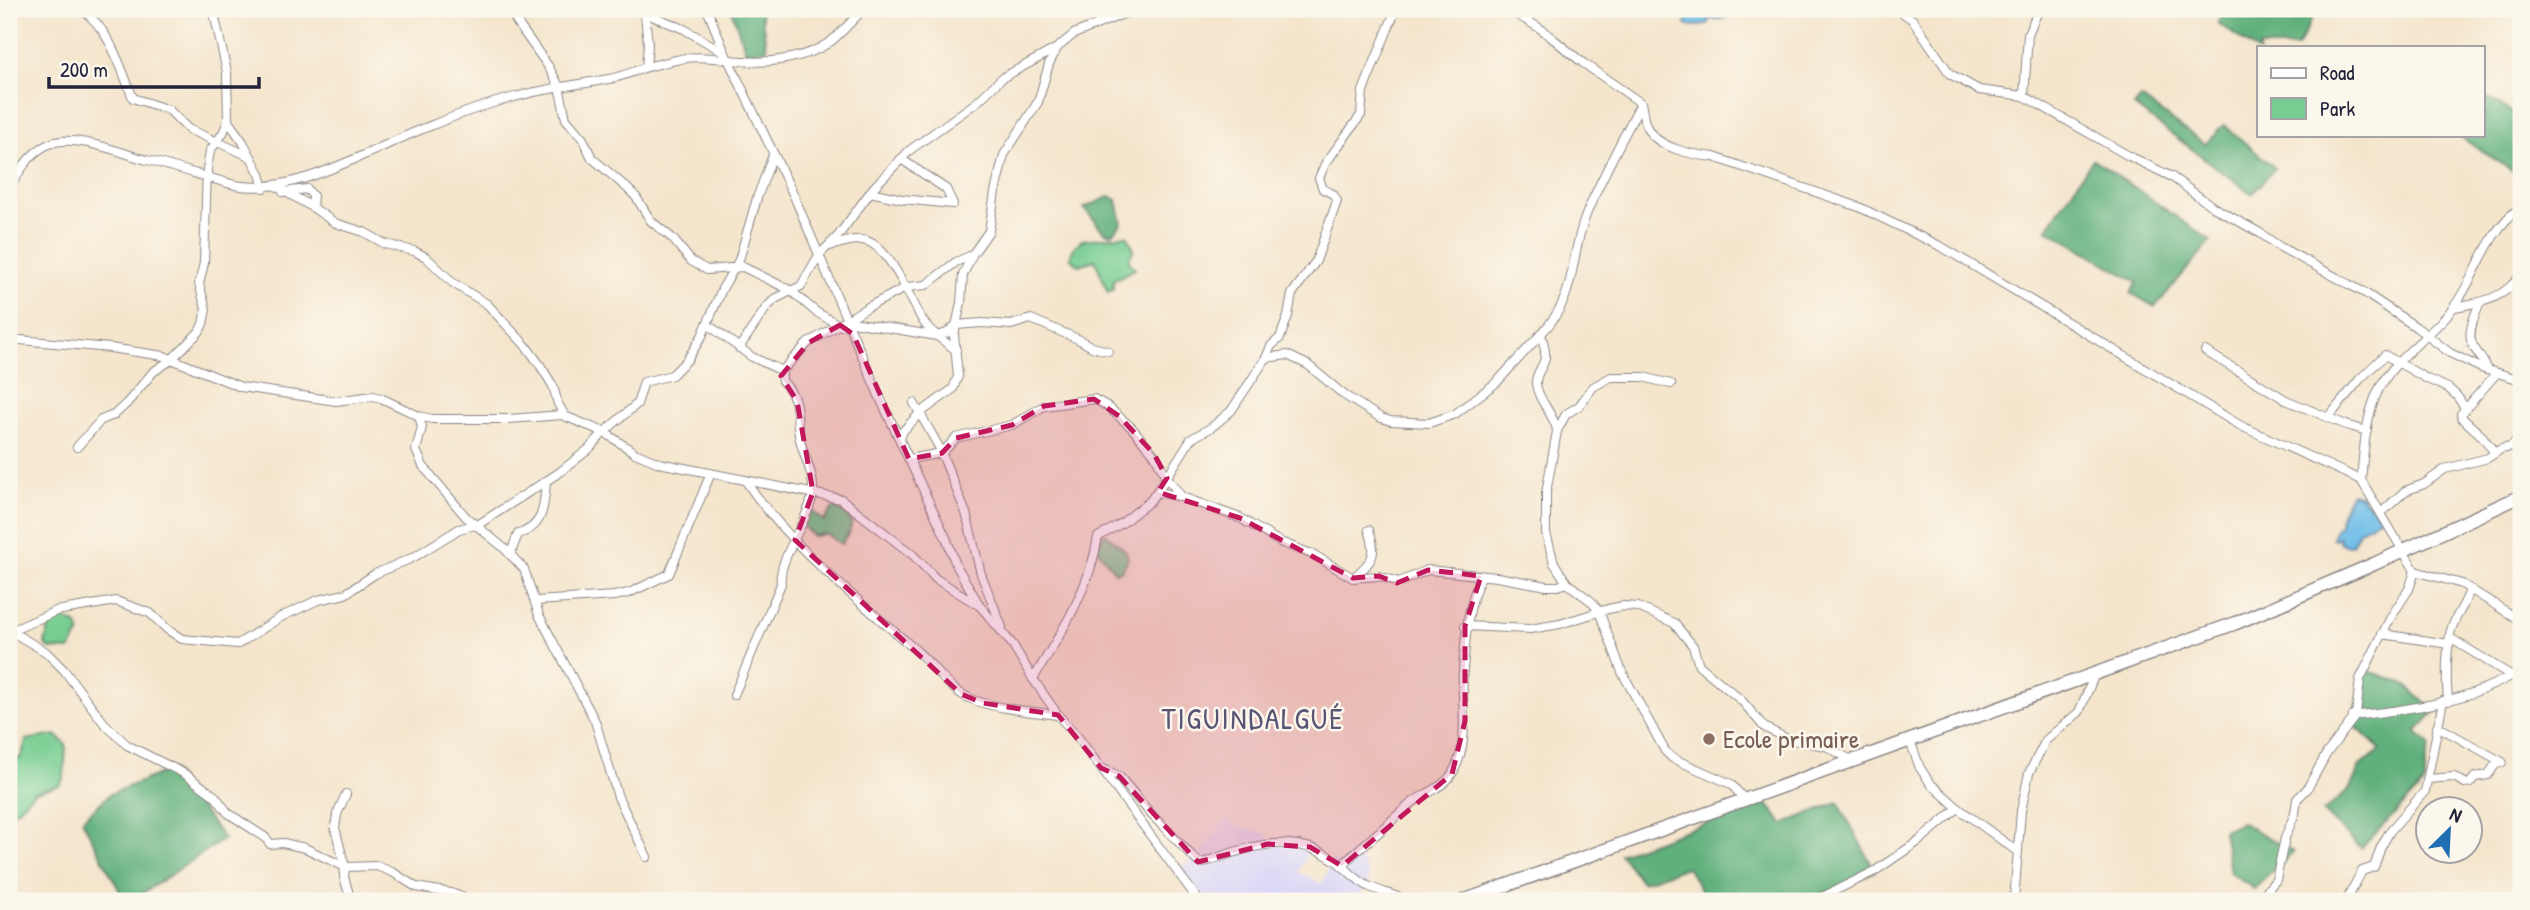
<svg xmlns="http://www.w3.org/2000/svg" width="2530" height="910" font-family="'Patrick Hand',sans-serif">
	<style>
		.built { fill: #dad6f7 }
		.green { fill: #77cd91; stroke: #4c7866; stroke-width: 2 }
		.forest { fill: #61b07b; stroke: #42695b; stroke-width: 2 }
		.water { fill: #6dbde8; stroke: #487092; stroke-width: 2 }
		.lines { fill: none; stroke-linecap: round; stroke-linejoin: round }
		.street-casing { stroke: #8b8484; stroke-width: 10 }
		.secondary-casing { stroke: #8b8484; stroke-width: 15 }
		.street { stroke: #fff; stroke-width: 8 }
		.secondary { stroke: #fff; stroke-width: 12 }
		.marked { fill: #c2185b; fill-opacity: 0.2; stroke: #c2185b; stroke-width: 5; stroke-dasharray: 14 9; stroke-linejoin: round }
		.education-dot { fill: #8d6e63; stroke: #fbf7ec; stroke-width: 2.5 }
		.labels { text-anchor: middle; stroke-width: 5; stroke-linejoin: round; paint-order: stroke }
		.education-label { font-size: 26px; fill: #785e54; stroke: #fbf7ec; text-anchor: start }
		.quarter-label { font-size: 30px; letter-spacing: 2px; fill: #595474; stroke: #fbf7ec }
	</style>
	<rect width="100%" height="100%" fill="#fbf7ec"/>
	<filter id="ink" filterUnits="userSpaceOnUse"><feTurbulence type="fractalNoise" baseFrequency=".0143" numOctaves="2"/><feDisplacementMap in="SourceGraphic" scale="14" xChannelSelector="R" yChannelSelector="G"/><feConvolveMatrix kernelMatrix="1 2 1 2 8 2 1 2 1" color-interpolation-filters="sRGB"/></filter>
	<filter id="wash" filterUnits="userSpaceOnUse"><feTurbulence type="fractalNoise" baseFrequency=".00686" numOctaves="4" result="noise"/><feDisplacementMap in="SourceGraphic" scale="28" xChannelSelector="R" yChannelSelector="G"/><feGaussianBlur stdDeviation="1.57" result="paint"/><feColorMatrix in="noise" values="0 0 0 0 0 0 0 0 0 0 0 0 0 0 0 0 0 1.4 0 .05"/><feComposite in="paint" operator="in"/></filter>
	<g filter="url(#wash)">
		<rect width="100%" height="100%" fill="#f4e5cc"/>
		<path class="built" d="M 1225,820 L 1237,826 L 1268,834 L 1268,844 L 1310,847 L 1299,872 L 1322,884 L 1333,859 L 1341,866 L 1349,852 L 1359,856 L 1368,872 L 1368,886 L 1354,901 L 1199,901 L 1177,872 L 1199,854 Z"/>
		<g class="green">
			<path d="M 1127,235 L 1134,249 L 1128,260 L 1135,269 L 1113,280 L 1113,289 L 1108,292 L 1095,260 L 1078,265 L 1070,257 L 1075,246 L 1082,240 Z"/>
			<path d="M 808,508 L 824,521 L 833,508 L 843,512 L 852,521 L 849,533 L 841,544 L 826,534 L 813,536 L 802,525 Z"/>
			<path d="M 1105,533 L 1126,551 L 1128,559 L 1122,570 L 1115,572 L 1096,547 Z"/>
			<path d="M 58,617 L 76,624 L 80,632 L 70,650 L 50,649 L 45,644 L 50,623 Z"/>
			<path d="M 56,735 L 66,745 L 64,777 L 60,785 L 34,792 L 18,809 L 9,813 L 9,768 L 22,755 L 26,740 Z"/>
		</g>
		<g class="forest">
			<path d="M 731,9 L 760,9 L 767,49 L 746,52 Z"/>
			<path d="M 2223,9 L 2317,9 L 2297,47 L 2259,47 L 2259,52 L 2218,23 Z"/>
			<path d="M 2483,95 L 2521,118 L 2521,165 L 2516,173 L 2457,135 L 2483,135 Z"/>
			<path d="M 2141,98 L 2205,144 L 2224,125 L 2275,168 L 2252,194 L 2134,106 Z"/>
			<path d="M 2093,159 L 2211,241 L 2155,307 L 2131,293 L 2137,282 L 2047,229 Z"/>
			<path d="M 1110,196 L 1117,200 L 1122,223 L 1112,234 L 1104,232 L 1084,208 Z"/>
			<path d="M 2363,669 L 2403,683 L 2435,712 L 2416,732 L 2430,745 L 2425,765 L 2425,783 L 2361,848 L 2323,812 L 2350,789 L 2360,766 L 2381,750 L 2354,725 Z"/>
			<path d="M 171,769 L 224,839 L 131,901 L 125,901 L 82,820 L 110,794 Z"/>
			<path d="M 1765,802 L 1783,824 L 1838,802 L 1875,871 L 1814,901 L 1707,901 L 1687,867 L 1642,882 L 1620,854 Z"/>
			<path d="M 2241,822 L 2293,852 L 2254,889 L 2230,873 L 2223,830 Z"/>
		</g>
		<g class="water">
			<path d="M 1691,9 L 1731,9 L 1728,16 L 1721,19 L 1710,19 L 1708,24 C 1701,26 1693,27 1686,25 Z"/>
			<path d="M 2351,493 L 2363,496 L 2363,499 L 2381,517 L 2359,531 L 2352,544 L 2345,545 L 2339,542 L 2340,537 L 2335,540 L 2332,539 L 2336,528 L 2340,525 L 2341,514 Z"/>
		</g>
	</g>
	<g filter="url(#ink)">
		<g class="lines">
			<defs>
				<g id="street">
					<path d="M 81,9 C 110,29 120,66 133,98 L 169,110 L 188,129 L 249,156"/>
					<path d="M 213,9 L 227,72 L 228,121 L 243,142 L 260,174 L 264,188"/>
					<path d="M 513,9 L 516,21 L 548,66 L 559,86 L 566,119 L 583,139 L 592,158 L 627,188 L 636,197 L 651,221 L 672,238 L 691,261 L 707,270 L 743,267 L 790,290 L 816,312 L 841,326"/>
					<path d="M 635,9 L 684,29 L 725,53"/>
					<path d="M 707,9 L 725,53 L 794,196 L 880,398 L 947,540 L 956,565 L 980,606 L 1013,645 L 1033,679 L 1058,715 L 1077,736 L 1199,901"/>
					<path d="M 1508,9 L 1541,29 L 1583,63 L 1641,103 C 1643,110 1643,119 1646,125 C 1654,148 1694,155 1714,157 L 1859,207 L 1942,247 L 2241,426 L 2361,480 L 2415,571 L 2462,584 L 2521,621"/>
					<path d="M 1897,9 L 1913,20 L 1950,74 L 1979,90 L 2024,96 L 2127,155 L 2172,177 L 2213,207 L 2260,233 L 2280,247 L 2365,293 L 2416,327 L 2450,353 L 2481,368 L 2521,380"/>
					<path d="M 645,14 L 648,45 L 646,67"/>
					<path d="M 2024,96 L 2028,34 L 2039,9"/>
					<path d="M 274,185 L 312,207 L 335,223 L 364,232 L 385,244 L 414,251 L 426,257 L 453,283 L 487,304 L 526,346 L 540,365 L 553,386 L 558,404 L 565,416"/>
					<path d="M 9,189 C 19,173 28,154 47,145 C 72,132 121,153 147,160 C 176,167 205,177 235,185 C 295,197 374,147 430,126 C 457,115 486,104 515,97 C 546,88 577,85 609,79 C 621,77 632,72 644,68 C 657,64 672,61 685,58 C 705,55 724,60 743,61 C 770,64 807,58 830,42 C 842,33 853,19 864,9"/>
					<path d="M 283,192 L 307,189 L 313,196 L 312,207"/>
					<path d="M 870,192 L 902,199 L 953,204 L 946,189 L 901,159"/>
					<path d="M 829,246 C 840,244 856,237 867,241 C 891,249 911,301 923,321 C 931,333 945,342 956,350"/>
					<path d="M 2480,303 C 2475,314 2466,334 2473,346 C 2479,356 2483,358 2487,370"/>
					<path d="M 2454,307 C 2483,302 2502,300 2521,275"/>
					<path d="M 847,321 L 937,336 L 947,333 L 956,325 L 982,323 L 1011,325 L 1031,319 L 1078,339 L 1092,347 L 1108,351"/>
					<path d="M 707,324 L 752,357 L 782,371"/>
					<path d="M 9,339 L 110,348 L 164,356 L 241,387 L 336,401 L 373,396 L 381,398 L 419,416 L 432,419 L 509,419 L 562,415 L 604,432 L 635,453 L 659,463 L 841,499 L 913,555 L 936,579 L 980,606"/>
					<path d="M 739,348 L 766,308 L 775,299 L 801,286 L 819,255 L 838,236 L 874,187 L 910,150 L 977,102 L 1002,78 L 1057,48"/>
					<path d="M 2205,351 L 2286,400 L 2346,425 L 2367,431"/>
					<path d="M 1266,358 L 1287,355 L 1308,365 L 1344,395 L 1381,418 L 1391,421 L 1429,423 L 1455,414 L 1480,395 L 1497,382 L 1541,334"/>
					<path d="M 1671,384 L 1643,377 L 1611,377 L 1593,387 L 1579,406 L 1566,414 L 1557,431 L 1546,493 L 1546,533 L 1554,563 L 1567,583 L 1591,601 L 1599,611 L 1622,672 L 1665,751 L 1672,758 L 1731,784 L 1744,799"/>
					<path d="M 914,403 L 939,447 L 966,513 L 981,574 L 1002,627"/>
					<path d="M 419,416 L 422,427 L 416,450 L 423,466 L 466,517 L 504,548 L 524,569 L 539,615 L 595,721 L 618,797 L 647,857"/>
					<path d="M 2328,418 L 2360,379 L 2385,355 L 2427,379 L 2448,388 L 2457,396 L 2465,408"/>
					<path d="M 1557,430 C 1554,414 1538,401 1536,384 C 1535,373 1544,367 1545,357 C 1546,350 1543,341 1541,334 C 1579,294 1568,261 1586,215 C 1602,176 1622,140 1641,103"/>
					<path d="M 900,439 L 903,431 L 920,413 L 953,389 L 958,376 L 954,335 L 961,303 L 963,275 L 972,255 L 989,231 L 995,192 L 1004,155 L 1038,102 L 1049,64 L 1057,48 L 1074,34 L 1135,9"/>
					<path d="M 77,447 L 101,420 L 114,415 L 127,403 L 153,372 L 171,360 L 199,332 L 203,324 L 206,309 L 199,284 L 204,263 L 207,169 L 210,151 L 223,133 L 228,121"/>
					<path d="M 2495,453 L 2482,436 L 2462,418 L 2461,414 L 2496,374"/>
					<path d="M 909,459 L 942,453 L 956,438 L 1012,425 L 1044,406 L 1094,399 L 1107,406 L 1132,428 L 1154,454 L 1167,478 L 1182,497"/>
					<path d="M 745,480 C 790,547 857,599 918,652 C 936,668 947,688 969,698 C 990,708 1035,712 1058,715"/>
					<path d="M 2361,480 C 2364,451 2365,418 2378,391 C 2395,356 2430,338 2453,308 C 2477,276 2487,230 2521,207"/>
					<path d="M 1158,492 L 1182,497 L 1240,518 L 1280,542 L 1314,555 L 1353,578 L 1379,576 L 1399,582 L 1428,570 L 1497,577 L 1547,586 L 1558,586 L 1567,583"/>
					<path d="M 2381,513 L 2405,491 L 2424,484 L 2445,469 L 2488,458 L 2501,449 L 2511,447 L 2521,437"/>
					<path d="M 476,526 L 560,472 L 589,449 L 604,432 L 637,404 L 644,382 L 672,375 L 687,360 L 702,336 L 722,289 L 739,260 L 757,198 L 773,155"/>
					<path d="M 510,555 L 518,534 C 545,527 544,504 546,481"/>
					<path d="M 1353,578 C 1373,560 1378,556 1369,530"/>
					<path d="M 536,601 L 614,596 L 629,593 L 669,574 L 711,473"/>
					<path d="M 1465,626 L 1530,629 L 1560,624 L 1608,609 L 1623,606 L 1638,607 L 1674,623 L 1693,646 L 1699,665 L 1742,701 L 1764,727 L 1787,739 L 1826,746 L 1853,761"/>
					<path d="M 9,632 L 56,611 L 116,601 L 150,613 L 168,630 L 182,639 L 238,644 L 281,617 L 318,600 L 345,594 L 375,574 L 414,557 L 459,529 L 475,525"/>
					<path d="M 12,632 L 46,652 L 64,670 L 104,723 L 127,745 L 185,774 L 215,796 L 228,813 L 266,838 L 270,844 L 283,843 L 305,848 L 345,867 L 377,866 L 394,873 L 416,887 L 451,893 L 472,901"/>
					<path d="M 2382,634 L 2449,644"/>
					<path d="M 2450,638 L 2512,676"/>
					<path d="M 1033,679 C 1060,635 1090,589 1098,537 L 1122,523 L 1150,501 L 1165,480 L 1191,439 L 1212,427 L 1231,411 L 1266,358 L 1271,346 L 1280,338 L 1288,316 L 1292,294 L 1316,261 L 1337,201 L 1333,194 L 1323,189 L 1319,178 L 1325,164 L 1361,115 L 1363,91 L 1396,9"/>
					<path d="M 734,695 L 781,584 C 777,559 809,521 813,493 C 815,474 802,454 799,435 C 795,411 801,400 782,381 L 782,371 L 808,343 L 868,307 L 907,287 L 926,285 L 956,262 L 972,255"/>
					<path d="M 2448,701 C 2446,679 2446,656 2450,634 C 2453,618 2466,605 2470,589"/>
					<path d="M 2353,716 C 2412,709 2470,702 2521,670"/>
					<path d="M 2437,726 L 2502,762"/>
					<path d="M 1910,741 L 1920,768 L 1931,784 L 1958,808 L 2018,852"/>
					<path d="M 1101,768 L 1119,776 L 1150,813 L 1198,862 L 1203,863 C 1246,847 1292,831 1333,859 C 1346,867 1354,879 1368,886 C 1381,892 1395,895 1408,901"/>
					<path d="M 2428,779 L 2454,777 L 2465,783"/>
					<path d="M 2470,783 L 2475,777 L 2488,775 L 2495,765 L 2502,762"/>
					<path d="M 346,794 L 337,814 L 335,828 L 345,867 L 344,877 L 351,901"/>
					<path d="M 1342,866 C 1356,850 1373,838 1389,823 C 1397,816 1405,808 1413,802 C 1425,794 1445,786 1452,774 C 1472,741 1460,704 1463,669 C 1466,635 1467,607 1481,576"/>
					<path d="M 1814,901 L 1875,871 L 1919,841 L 1958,808"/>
					<path d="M 2014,901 L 2021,811 L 2029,773 L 2046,740 L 2079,712 L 2095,674"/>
					<path d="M 2258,901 L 2276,880 L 2285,838 L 2295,813 L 2297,799 L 2307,789 L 2327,753 L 2356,715 L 2360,679 L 2391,617 L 2409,589 L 2415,571"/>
					<path d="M 2346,901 L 2362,871 L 2374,867 L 2381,847 L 2390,831 L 2425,791 L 2443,701"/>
				</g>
				<path id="secondary" d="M 1463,901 L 2236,623 L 2374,564 L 2521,496"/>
			</defs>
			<use href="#street" class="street-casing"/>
			<use href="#secondary" class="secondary-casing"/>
			<use href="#street" class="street"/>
			<use href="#secondary" class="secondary"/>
		</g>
	</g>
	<path class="marked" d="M 840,325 L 853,334 L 909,459 L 942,453 L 956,438 L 1012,425 L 1044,406 L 1094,399 L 1119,416 L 1154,454 L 1167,478 L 1158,492 L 1240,518 L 1353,578 L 1379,576 L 1397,583 L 1428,570 L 1481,576 L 1465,626 L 1465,721 L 1452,774 L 1342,866 L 1310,847 L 1268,844 L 1198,862 L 1119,776 L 1101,768 L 1058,715 L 983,703 L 961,694 L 795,540 L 813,492 L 797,401 L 781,376 L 808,343 Z"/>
	<circle class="education-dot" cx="1709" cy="739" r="7"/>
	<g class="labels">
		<g class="education-label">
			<text x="1723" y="748">Ecole primaire</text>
		</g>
		<g class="quarter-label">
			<text x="1253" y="729">TIGUINDALGUÉ</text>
		</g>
	</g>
	<rect width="2530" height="910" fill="none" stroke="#fbf7ec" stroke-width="35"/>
	<rect x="2257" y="46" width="228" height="91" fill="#fbf7ec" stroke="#a4a2a5" stroke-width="2"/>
	<rect x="2271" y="68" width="35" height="10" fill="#ffffff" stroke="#a4a2a5" stroke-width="2"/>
	<text x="2320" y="80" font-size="21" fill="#22223b">Road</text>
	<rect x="2271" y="98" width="35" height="21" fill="#77cd91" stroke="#a4a2a5" stroke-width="2"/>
	<text x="2320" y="116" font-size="21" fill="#22223b">Park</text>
	<g transform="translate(2449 830) rotate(24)"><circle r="33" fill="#fbf7ec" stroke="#a4a2a5" stroke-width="2"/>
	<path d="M0-5L12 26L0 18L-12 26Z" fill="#1f6fb2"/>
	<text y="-10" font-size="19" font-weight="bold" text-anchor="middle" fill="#22223b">N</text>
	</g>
	<path d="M49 77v10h210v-10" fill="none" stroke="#22223b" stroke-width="3.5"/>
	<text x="60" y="77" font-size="21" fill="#22223b" stroke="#fbf7ec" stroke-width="5" paint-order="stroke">200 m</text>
</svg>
